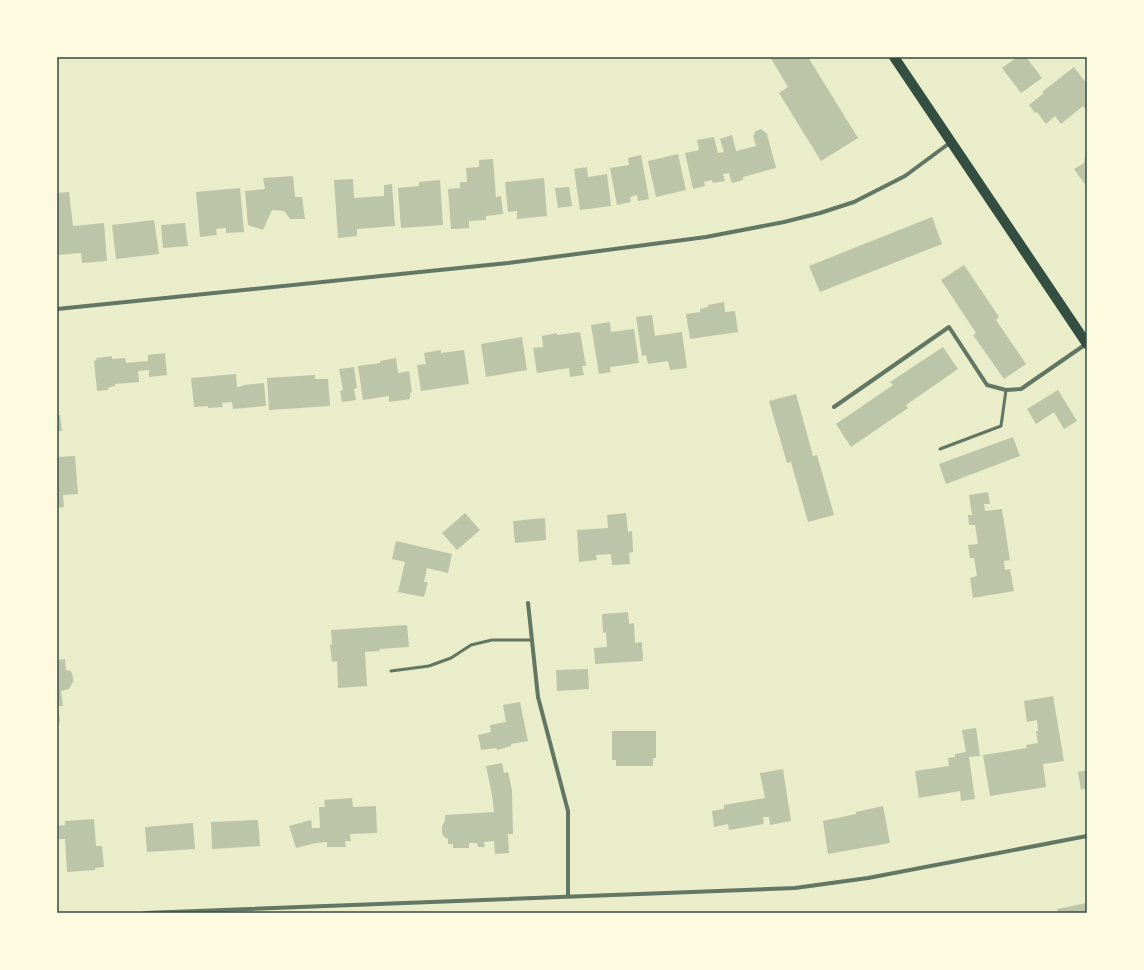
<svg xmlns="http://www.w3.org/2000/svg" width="1144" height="970" font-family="Manrope,sans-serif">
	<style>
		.building { fill: #bcc5a7 }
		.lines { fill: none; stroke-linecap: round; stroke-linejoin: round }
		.service { stroke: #617663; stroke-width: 3 }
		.minor { stroke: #617663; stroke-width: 4 }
		.primary { stroke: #344e41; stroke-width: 10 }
		.neatline { fill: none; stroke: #344e41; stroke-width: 1.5 }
	</style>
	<rect width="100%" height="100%" fill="#e9edc9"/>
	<g class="building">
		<path d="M 770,57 L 808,57 L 858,138 L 821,161 L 779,93 L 788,87 Z"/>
		<path d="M 1017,57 L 1026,57 L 1042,78 L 1021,93 L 1002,68 Z"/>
		<path d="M 1074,67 L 1087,84 L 1087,111 L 1083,106 L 1061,124 L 1055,116 L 1046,124 L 1037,112 L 1035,113 L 1029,105 L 1044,93 L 1042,92 Z"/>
		<path d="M 761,129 L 767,134 L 776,168 L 743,177 L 743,180 L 732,183 L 729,173 L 723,174 L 725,181 L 713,183 L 712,180 L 704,182 L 705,186 L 693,189 L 685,153 L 699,150 L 697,140 L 714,137 L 718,153 L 724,152 L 720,139 L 732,135 L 736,151 L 756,146 L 753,136 L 756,131 Z"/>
		<path d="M 1086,149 L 1087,149 L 1087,187 L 1074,169 L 1084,163 Z"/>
		<path d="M 678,154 L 686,190 L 656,197 L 648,161 Z"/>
		<path d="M 641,155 L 649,199 L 638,201 L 637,195 L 630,197 L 631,202 L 617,205 L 610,168 L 629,165 L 628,158 Z"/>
		<path d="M 493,159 L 496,197 L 501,196 L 503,214 L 486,216 L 486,220 L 469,221 L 469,228 L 451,229 L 448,189 L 460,188 L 460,182 L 467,182 L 466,168 L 479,167 L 479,160 Z"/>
		<path d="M 587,167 L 588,177 L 607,174 L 611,206 L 580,210 L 574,169 Z"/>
		<path d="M 293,176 L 295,197 L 302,197 L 305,219 L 290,219 L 284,211 L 272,210 L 263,230 L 248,225 L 245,191 L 265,189 L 263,178 Z"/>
		<path d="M 544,178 L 547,216 L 517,219 L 517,211 L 508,212 L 505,182 Z"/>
		<path d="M 353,179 L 354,198 L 384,196 L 384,185 L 392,184 L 395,226 L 357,229 L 357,236 L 338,238 L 334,180 Z"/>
		<path d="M 440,180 L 443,225 L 401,228 L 398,188 L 419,186 L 419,182 Z"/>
		<path d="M 569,187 L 572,206 L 558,208 L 555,188 Z"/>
		<path d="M 240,188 L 244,232 L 226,233 L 226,228 L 216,229 L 217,235 L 200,237 L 196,192 Z"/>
		<path d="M 69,192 L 73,226 L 104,223 L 107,261 L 82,263 L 81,253 L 57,255 L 57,193 Z"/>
		<path d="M 932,217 L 942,244 L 820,292 L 809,266 Z"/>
		<path d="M 154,220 L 159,254 L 116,259 L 112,225 Z"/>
		<path d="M 185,223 L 188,246 L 163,248 L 161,225 Z"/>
		<path d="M 964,265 L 999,317 L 996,320 L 1026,364 L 1004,379 L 973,335 L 976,333 L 941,280 Z"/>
		<path d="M 724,302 L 725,312 L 735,311 L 738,332 L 690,339 L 686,314 L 700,312 L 700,309 L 708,307 L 708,305 Z"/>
		<path d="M 652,315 L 655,336 L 682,332 L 687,368 L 670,370 L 668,361 L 648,364 L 646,355 L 642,356 L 636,317 Z"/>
		<path d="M 610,322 L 611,332 L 634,329 L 639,363 L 610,367 L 611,372 L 599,374 L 591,325 Z"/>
		<path d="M 580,332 L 586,366 L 582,366 L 584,375 L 570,377 L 569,368 L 537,373 L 533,348 L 543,347 L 542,336 L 557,333 L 557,335 Z"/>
		<path d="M 522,337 L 527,370 L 486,377 L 481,344 Z"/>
		<path d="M 943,347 L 958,369 L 906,405 L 908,408 L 851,447 L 836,424 L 893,385 L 890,382 Z"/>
		<path d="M 441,350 L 441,353 L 464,350 L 469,384 L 421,391 L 417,365 L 426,364 L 424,353 Z"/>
		<path d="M 165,353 L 167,375 L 149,377 L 149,370 L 138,371 L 139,382 L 115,384 L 115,386 L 108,388 L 108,390 L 97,391 L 94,361 L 97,360 L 96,358 L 112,356 L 112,359 L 125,358 L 126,363 L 148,361 L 148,355 Z"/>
		<path d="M 396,358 L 398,373 L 409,371 L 412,392 L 410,393 L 410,399 L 389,402 L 389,396 L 363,400 L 358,366 L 380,363 L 380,361 Z"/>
		<path d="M 354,367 L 357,388 L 354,389 L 356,400 L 342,402 L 340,391 L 343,390 L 339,369 Z"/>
		<path d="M 236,374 L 237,387 L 243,386 L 243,385 L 264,383 L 266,406 L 233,409 L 232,402 L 222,403 L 223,407 L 208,408 L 208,406 L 194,407 L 191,378 Z"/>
		<path d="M 315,375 L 315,379 L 328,379 L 330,406 L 269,410 L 267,378 Z"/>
		<path d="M 1058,390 L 1077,421 L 1064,429 L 1054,412 L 1036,424 L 1027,409 Z"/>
		<path d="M 796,394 L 813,456 L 817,455 L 834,515 L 808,522 L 791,462 L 787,463 L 769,401 Z"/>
		<path d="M 57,415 L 60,415 L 62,431 L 57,431 Z"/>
		<path d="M 1013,437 L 1020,456 L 946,484 L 939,464 Z"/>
		<path d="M 75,456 L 78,494 L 63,495 L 64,507 L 57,508 L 57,457 Z"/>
		<path d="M 988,492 L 990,504 L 984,504 L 985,511 L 1002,509 L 1010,560 L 1004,561 L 1005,570 L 1010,569 L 1014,591 L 973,598 L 970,578 L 977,576 L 974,558 L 970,558 L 968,545 L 978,544 L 975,525 L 969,525 L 968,515 L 972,515 L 969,495 Z"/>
		<path d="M 465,513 L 480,530 L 457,550 L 442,533 Z"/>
		<path d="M 626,513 L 628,532 L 632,531 L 633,552 L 629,553 L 630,564 L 612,565 L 611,554 L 596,555 L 597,560 L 579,562 L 577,530 L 608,528 L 607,515 Z"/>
		<path d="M 545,518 L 546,540 L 515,543 L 513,521 Z"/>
		<path d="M 396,541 L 452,554 L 448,573 L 427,568 L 424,582 L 428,582 L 424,597 L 398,592 L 405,562 L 392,559 Z"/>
		<path d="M 628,612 L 629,624 L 634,623 L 635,643 L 642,642 L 643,661 L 595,664 L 594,648 L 607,647 L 606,632 L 603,633 L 602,614 Z"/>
		<path d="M 407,625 L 409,647 L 379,649 L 380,651 L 365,652 L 367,686 L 338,688 L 337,661 L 332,662 L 330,645 L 332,644 L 331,630 Z"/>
		<path d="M 65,659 L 66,670 L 71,671 L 73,677 L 73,682 L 69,689 L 61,691 L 63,706 L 58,706 L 60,722 L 57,723 L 57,660 Z"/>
		<path d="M 588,669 L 589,689 L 557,691 L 556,670 Z"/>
		<path d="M 1053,696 L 1064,761 L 1043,764 L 1046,787 L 990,796 L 983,755 L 1027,748 L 1026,745 L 1038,743 L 1036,731 L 1038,731 L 1037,720 L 1027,722 L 1024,701 Z"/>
		<path d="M 520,702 L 528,741 L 511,744 L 511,746 L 497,750 L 496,748 L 481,750 L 478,735 L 491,732 L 490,725 L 506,722 L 503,705 Z"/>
		<path d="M 976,728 L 980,756 L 969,757 L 975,799 L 961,801 L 960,791 L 919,798 L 915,771 L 949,766 L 948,758 L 955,757 L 955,754 L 966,752 L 962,730 Z"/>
		<path d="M 612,731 L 656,731 L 656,758 L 653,758 L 653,766 L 616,766 L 616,760 L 612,760 Z"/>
		<path d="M 502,763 L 504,773 L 508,772 L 512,790 L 513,834 L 508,834 L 509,853 L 495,854 L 494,841 L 484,842 L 485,847 L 478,847 L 477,843 L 469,843 L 469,848 L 453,848 L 453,844 L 448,844 L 448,839 L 444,837 L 442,833 L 442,827 L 445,820 L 445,815 L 494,812 L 492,795 L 486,766 Z"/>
		<path d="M 783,769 L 791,821 L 770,825 L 769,817 L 763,817 L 764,824 L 729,830 L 728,824 L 714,827 L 712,811 L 724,809 L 724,805 L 765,798 L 760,773 Z"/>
		<path d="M 1087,770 L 1087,788 L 1081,790 L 1078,772 Z"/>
		<path d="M 352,798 L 353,807 L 376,806 L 377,833 L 350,834 L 351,841 L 345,841 L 346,847 L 327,847 L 327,842 L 316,843 L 296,848 L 289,826 L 311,820 L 312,828 L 320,828 L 319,807 L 325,807 L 324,800 Z"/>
		<path d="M 883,806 L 890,843 L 828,854 L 823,821 L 856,814 L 856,812 Z"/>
		<path d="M 94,819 L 96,846 L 102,846 L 104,867 L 95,868 L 95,870 L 67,872 L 65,839 L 58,839 L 57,826 L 65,825 L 65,821 Z"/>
		<path d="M 258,820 L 260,846 L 212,849 L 211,822 Z"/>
		<path d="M 193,823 L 195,849 L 147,852 L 145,827 Z"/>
		<path d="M 1087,903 L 1087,913 L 1058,913 L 1057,909 Z"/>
	</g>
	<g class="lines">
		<g class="service">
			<path d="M 940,449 L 1001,426 L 1006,390"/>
			<path d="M 391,671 L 429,666 L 451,658 L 471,645 L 492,640 L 532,640"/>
		</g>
		<g class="minor">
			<path d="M 57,309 L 508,263 L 706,237 L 784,222 L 820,213 L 854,202 L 905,176 L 951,142"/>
			<path d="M 834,407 L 949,327 L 987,385 L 1006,390 L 1021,389 L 1086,344"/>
			<path d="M 528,603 L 538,697 L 568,811 L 568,896"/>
			<path d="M 145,913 L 795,888 L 868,878 L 1087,836"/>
		</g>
		<path class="primary" d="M 894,57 L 1087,344"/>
	</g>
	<rect width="1144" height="970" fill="none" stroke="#fefae0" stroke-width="116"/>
	<rect x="58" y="58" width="1028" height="854" class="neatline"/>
</svg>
